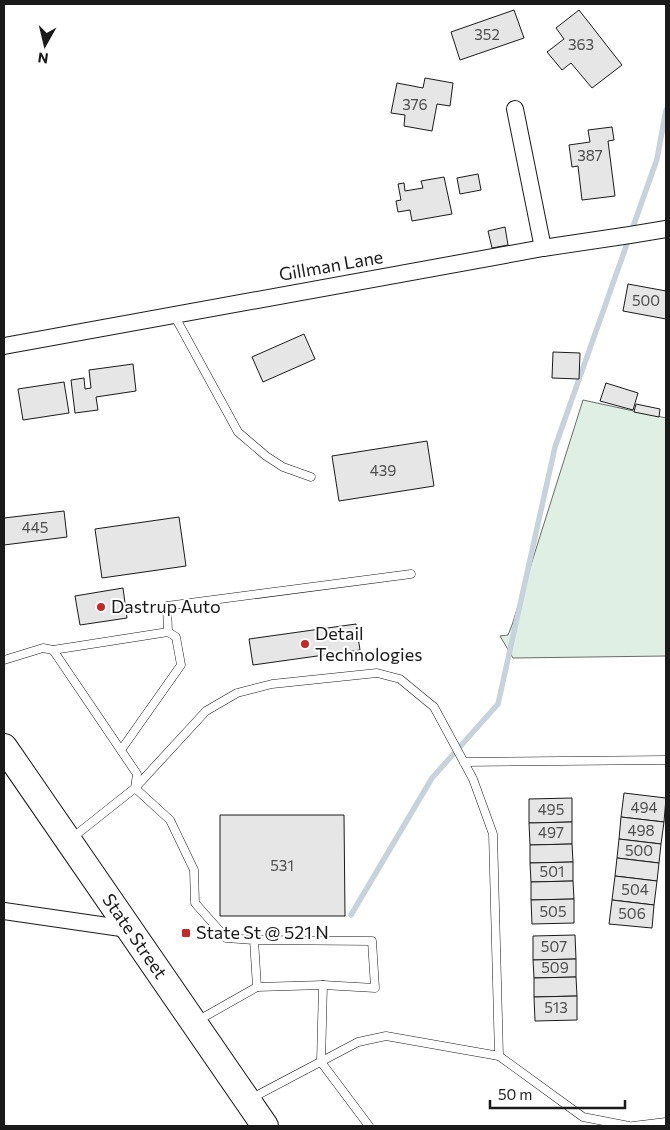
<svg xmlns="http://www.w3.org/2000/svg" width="670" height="1130" font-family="Commissioner,sans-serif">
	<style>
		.green { fill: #e0efe3; stroke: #6a6a6a }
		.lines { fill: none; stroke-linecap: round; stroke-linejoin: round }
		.stream { stroke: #c6d2dc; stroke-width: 5.5 }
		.building { fill: #e6e6e6; stroke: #1a1a1a }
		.service-casing { stroke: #1a1a1a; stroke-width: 9 }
		.minor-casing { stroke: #1a1a1a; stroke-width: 18 }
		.primary-casing { stroke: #1a1a1a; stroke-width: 28 }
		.service { stroke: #fff; stroke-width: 8 }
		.minor { stroke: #fff; stroke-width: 16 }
		.primary { stroke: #fff; stroke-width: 26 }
		.poi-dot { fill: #c62828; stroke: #fff; stroke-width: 2 }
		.labels { text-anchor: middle; stroke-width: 4; stroke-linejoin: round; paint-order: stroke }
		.number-label { font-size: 15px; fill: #4d4d4d }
		.street-label { font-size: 18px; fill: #1a1a1a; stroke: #fff }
		.poi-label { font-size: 18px; fill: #1a1a1a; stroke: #fff; text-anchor: start }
	</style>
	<rect width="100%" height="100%" fill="#fff"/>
	<path class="green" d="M 583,400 L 666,418 L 666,656 L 513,658 L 500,636 L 508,635 L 512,625 Z"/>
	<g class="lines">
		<path class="stream" d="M 351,915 L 432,778 L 498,704 L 555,447 L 657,159 L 666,110"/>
	</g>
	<g class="building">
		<path d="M 514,10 L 524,38 L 460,60 L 451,32 Z"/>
		<path d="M 579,10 L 622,65 L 592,88 L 571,63 L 562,70 L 547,52 L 564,39 L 556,28 Z"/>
		<path d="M 425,78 L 453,83 L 450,106 L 437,104 L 432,131 L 404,126 L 405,115 L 391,113 L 397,83 L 423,88 Z"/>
		<path d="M 612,127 L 614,140 L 608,141 L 615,196 L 582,200 L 578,166 L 572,167 L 569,145 L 590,142 L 588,130 Z"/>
		<path d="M 478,174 L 481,190 L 460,194 L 457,178 Z"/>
		<path d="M 444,177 L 452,214 L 412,221 L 410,210 L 398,212 L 396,201 L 401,200 L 398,184 L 404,183 L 405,191 L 423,188 L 421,181 Z"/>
		<path d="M 505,227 L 508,245 L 492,248 L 488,231 Z"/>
		<path d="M 628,284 L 666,291 L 666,319 L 623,311 Z"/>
		<path d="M 304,334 L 315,359 L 263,382 L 252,357 Z"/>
		<path d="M 553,352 L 580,353 L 579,379 L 552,378 Z"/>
		<path d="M 133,364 L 136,391 L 96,397 L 98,410 L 75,413 L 71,380 L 84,378 L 85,389 L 91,388 L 89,370 Z"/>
		<path d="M 64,382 L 69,413 L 23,420 L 18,389 Z"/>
		<path d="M 606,383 L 638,393 L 633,410 L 600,401 Z"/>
		<path d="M 636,404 L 660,409 L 659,417 L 634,412 Z"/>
		<path d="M 427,441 L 434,486 L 339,501 L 332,456 Z"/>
		<path d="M 64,511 L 67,537 L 4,545 L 4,518 Z"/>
		<path d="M 179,517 L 186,566 L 102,578 L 95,529 Z"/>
		<path d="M 123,588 L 127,618 L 80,625 L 75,596 Z"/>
		<path d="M 356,624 L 360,650 L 253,665 L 249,639 Z"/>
		<path d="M 624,793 L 666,798 L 664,822 L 621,817 Z"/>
		<path d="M 572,798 L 572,822 L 529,823 L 529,799 Z"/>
		<path d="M 220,815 L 344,815 L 345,916 L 220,916 Z"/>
		<path d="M 621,817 L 664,822 L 661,844 L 619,839 Z"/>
		<path d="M 572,822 L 572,844 L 530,845 L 529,823 Z"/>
		<path d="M 619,839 L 661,844 L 659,863 L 617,858 Z"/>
		<path d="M 572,844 L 573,862 L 530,863 L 530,845 Z"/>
		<path d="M 617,858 L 659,863 L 657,881 L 615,876 Z"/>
		<path d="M 573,862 L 573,881 L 531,882 L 530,863 Z"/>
		<path d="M 615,876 L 657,881 L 654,905 L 612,900 Z"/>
		<path d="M 573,881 L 574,899 L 531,900 L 531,882 Z"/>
		<path d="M 574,899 L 574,923 L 532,924 L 531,900 Z"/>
		<path d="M 612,900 L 654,905 L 652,928 L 609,924 Z"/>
		<path d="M 575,935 L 576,959 L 533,960 L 533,936 Z"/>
		<path d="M 576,959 L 576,977 L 534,978 L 533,960 Z"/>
		<path d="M 576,977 L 577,996 L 534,997 L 534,978 Z"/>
		<path d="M 577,996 L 577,1020 L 535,1021 L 534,997 Z"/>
	</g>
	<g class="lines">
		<defs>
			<g id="service">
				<path d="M 174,315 L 238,432 L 266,456 L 283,467 L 311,477"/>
				<path d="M 168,632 L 167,606 L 411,574"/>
				<path d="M 53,650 L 168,632 L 176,637 L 181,665 L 121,750"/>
				<path d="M 4,660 L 43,648 L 53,650 L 137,774 L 135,788 L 72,838"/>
				<path d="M 464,762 L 666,760"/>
				<path d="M 254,940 L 372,941 L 375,988 L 323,985 L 257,987"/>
				<path d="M 323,985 L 321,1062 L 369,1126"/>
				<path d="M 197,1021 L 257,987 L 254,940 L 226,938 L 195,903 L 194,870 L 170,820 L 135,788 L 206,711 L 237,693 L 272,684 L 377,673 L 400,679 L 434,707 L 473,779 L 493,834 L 499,1056 L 386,1036 L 358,1042 L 252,1098"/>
				<path d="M 499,1056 L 583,1117 L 629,1126"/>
				<path d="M 633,1126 L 666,1122"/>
			</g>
			<g id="minor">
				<path d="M 515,109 L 543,248"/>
				<path d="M 4,346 L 543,248 L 630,235 L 666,229"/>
				<path d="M 4,911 L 128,929"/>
			</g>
			<g id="primary">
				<path id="s1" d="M 4,747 L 265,1126"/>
			</g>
		</defs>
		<use href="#service" class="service-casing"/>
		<use href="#minor" class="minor-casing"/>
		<use href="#primary" class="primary-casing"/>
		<use href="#service" class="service"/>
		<use href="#minor" class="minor"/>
		<use href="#primary" class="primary"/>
	</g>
	<g class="poi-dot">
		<circle cx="101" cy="607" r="5"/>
		<circle cx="305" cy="644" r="5"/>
		<rect x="181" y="928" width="10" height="10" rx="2.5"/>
	</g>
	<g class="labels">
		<g class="number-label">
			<text x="487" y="40">352</text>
			<text x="581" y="50">363</text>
			<text x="415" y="110">376</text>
			<text x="590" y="161">387</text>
			<text x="646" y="306">500</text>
			<text x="383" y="476">439</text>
			<text x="35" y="533">445</text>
			<text x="644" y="813">494</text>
			<text x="551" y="815">495</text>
			<text x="641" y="836">498</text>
			<text x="551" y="838">497</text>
			<text x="639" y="856">500</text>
			<text x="282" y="871">531</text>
			<text x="552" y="877">501</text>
			<text x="635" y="895">504</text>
			<text x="553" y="917">505</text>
			<text x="632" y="919">506</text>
			<text x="554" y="952">507</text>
			<text x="555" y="973">509</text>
			<text x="556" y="1013">513</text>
		</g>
		<g class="street-label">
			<text transform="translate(331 266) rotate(-10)" y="6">Gillman Lane</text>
			<text dy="6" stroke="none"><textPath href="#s1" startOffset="230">State Street</textPath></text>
		</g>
		<g class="poi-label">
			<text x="111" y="613">Dastrup Auto</text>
			<text x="315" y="640">Detail<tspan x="315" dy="21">Technologies</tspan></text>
			<text x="196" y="939">State St @ 521 N</text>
		</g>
	</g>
	<rect width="670" height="1130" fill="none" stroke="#1a1a1a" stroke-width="10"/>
	<g transform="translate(45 45) rotate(188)" stroke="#ffffff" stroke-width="4" paint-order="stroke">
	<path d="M0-4L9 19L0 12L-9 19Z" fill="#1a1a1a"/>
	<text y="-8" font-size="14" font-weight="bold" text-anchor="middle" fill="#1a1a1a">N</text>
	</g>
	<path d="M490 1100v8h135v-8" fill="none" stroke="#1a1a1a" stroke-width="2.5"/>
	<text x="498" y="1100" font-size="15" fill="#1a1a1a" stroke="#ffffff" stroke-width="4" paint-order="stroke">50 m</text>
</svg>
